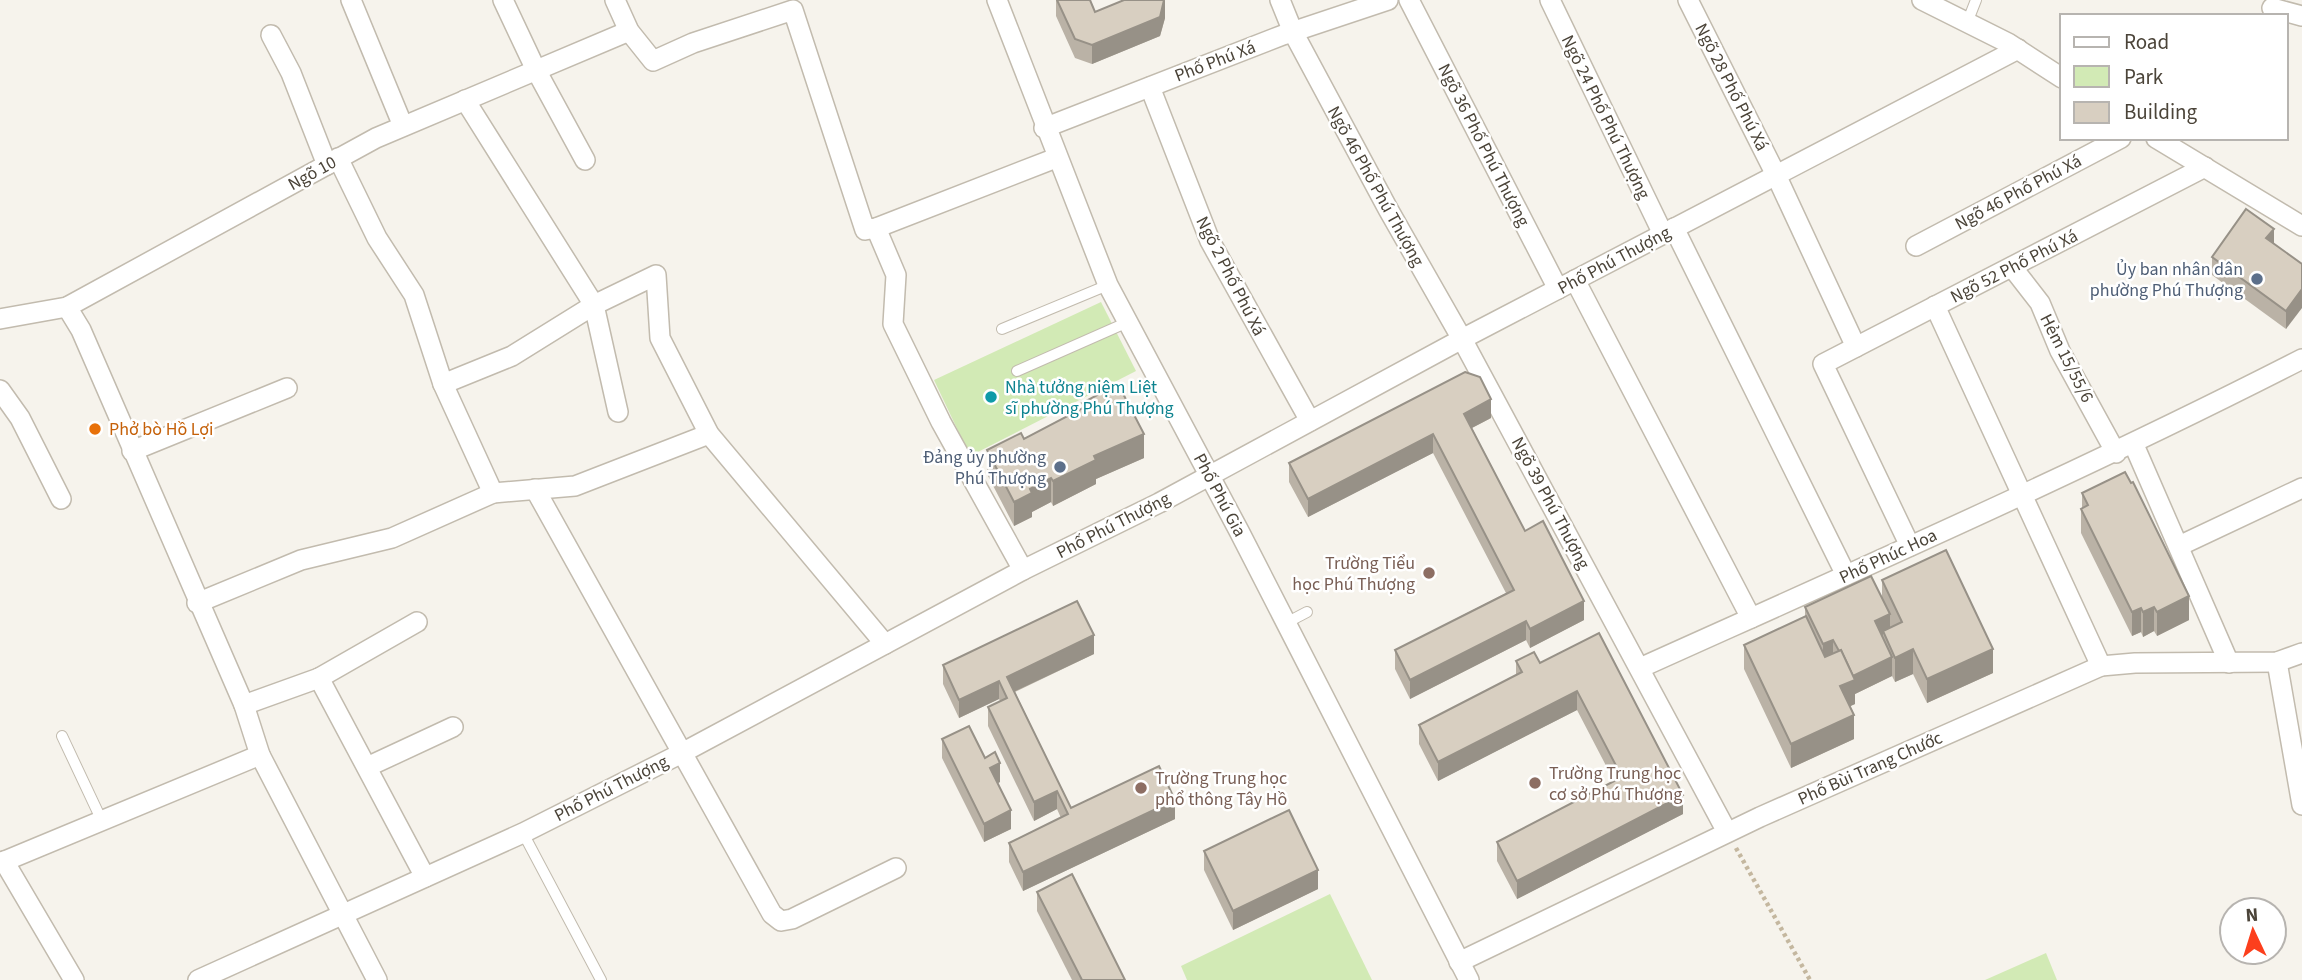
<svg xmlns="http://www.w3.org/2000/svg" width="2302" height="980" font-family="'Source Sans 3',sans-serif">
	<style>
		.green { fill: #d2eab5 }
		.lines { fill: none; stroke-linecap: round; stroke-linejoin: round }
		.service-casing { stroke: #c2bbae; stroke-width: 12 }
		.minor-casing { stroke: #c2bbae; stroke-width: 22 }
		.path { stroke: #c4b79f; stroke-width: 4.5; stroke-dasharray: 3.5 3.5; stroke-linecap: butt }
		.service { stroke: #fff; stroke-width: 10 }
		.minor { stroke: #fff; stroke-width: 19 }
		.wall { fill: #bab2a6 }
		.shaded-wall { fill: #979187 }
		.building { fill: #d8cfc1; stroke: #979187; stroke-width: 2 }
		.service-dot { fill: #5c6f8a; stroke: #fff; stroke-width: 2.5 }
		.culture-dot { fill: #0f9aa8; stroke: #fff; stroke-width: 2.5 }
		.food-dot { fill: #e8710a; stroke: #fff; stroke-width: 2.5 }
		.education-dot { fill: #8d6e63; stroke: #fff; stroke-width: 2.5 }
		.labels { text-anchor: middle; stroke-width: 5; stroke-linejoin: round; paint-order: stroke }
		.street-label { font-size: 18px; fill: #4b4439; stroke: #fff }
		.service-label { font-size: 18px; fill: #4e5e75; stroke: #fff; text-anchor: end }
		.culture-label { font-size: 18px; fill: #0d838f; stroke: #fff; text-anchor: start }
		.food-label { font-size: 18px; fill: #c56008; stroke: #fff; text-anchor: start }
		.education-label { font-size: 18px; fill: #785e54; stroke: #fff; text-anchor: start }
	</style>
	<rect width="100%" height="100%" fill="#f6f3ec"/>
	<g class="green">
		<path d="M 1101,302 L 1136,371 L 970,456 L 934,380 Z"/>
		<path d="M 1330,894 L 1372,980 L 1187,980 L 1181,966 Z"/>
		<path d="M 2046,953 L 2057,980 L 1985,980 Z"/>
	</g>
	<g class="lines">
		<defs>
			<g id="service">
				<path d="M 1967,23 L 1976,0"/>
				<path d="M 1002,329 L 1108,285"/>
				<path d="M 1017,371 L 1128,322"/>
				<path d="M 1286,623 L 1307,612"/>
				<path d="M 62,736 L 102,821"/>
				<path d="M 523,833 L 601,980"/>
			</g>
			<g id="minor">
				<path d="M 351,0 L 403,126"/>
				<path d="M 503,0 L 536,70 L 585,160"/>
				<path d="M 615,0 L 629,31 L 653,61 L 693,43 L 793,10 L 865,230 L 876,228 L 1056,158"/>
				<path d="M 997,0 L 1108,285 L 1239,531 L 1469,980"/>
				<path d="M 1280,0 L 1293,32 L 1388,209 L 1462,339 L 1727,832"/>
				<path d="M 1409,0 L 1558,289"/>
				<path d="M 1550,0 L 1663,234"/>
				<path d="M 1688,0 L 1776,175 L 1856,347"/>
				<path d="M 1922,0 L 2008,43 L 2062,78"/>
				<path d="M 2272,8 L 2302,16"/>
				<path d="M 271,35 L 291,73 L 327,165"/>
				<path d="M 1150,87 L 1210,241 L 1310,421"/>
				<path d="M 465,100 L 594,305 L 656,275 L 660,338 L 709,434 L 885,644"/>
				<path d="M 1044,128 L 1283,35 L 1388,0"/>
				<path d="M 2156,138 L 2302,226"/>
				<path d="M 338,158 L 377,238 L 414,295 L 443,384 L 493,493"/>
				<path d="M 876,228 L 896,275 L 893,324 L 941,422 L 1023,570"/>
				<path d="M 1674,228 L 1846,575"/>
				<path d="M 1916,246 L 2121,138"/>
				<path d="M 2012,267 L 2040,303 L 2060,351 L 2116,453"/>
				<path d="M 1575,280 L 1751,618"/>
				<path d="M 1935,306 L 2101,666"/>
				<path d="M 67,307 L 81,330 L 244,705 L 260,755 L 377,980"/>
				<path d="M 0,319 L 67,307 L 376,138 L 629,31"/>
				<path d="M 443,384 L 512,356 L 594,305 L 618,412"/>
				<path d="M 0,390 L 20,418 L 61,499"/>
				<path d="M 2134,445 L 2229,663"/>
				<path d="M 132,451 L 287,388"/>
				<path d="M 535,489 L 772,914 L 781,921 L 792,919 L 896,868"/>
				<path d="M 1910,546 L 1823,364 L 2205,167"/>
				<path d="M 2179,546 L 2302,488"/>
				<path d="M 197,603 L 301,560 L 392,538 L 493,493 L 575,486 L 709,434"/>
				<path d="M 2277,662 L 2302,805"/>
				<path d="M 1640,668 C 1862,568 2085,470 2302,359"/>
				<path d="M 319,678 L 425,877"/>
				<path d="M 244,705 L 319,678 L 417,622"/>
				<path d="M 367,767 L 453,727"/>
				<path d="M 4,861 L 74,980"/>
				<path d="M 0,863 L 260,755"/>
				<path d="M 1459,962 L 1760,817 L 2101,666 L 2135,663 L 2277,662 L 2302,653"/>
				<path d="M 198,980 L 523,833 L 680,754 L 1023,570 L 1159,503 L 1462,339 L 2018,49"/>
			</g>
		</defs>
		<use href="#service" class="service-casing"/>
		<use href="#minor" class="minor-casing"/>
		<path class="path" d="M 1736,848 L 1810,980"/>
		<use href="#service" class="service"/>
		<use href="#minor" class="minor"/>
	</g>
	<g class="wall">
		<path d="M 1056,0 L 1090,0 L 1095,12 L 1165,18 L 1160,36 L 1092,64 L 1075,58 L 1056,16 Z"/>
		<path d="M 2274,244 L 2302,264 L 2286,329 L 2212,275 L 2212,257 Z"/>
		<path d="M 1082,403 L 1144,458 L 1096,479 L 1096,484 L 1053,506 L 1051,502 L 1032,512 L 1032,517 L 1014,526 L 987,474 L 987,450 L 1024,439 L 1082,408 Z"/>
		<path d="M 1491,418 L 1472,428 L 1525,531 L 1584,620 L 1530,648 L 1526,640 L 1410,699 L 1395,669 L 1395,650 L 1506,593 L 1433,453 L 1308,517 L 1289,482 L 1289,463 Z"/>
		<path d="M 2082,493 L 2189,620 L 2157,636 L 2154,631 L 2143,637 L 2141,632 L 2132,636 L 2081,533 L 2081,509 L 2082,508 Z"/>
		<path d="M 1882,580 L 1993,673 L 1927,703 L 1913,674 L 1895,682 L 1892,676 L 1855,694 L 1855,704 L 1850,706 L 1854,739 L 1791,768 L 1744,669 L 1744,645 L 1805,617 L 1805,607 L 1882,599 Z"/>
		<path d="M 1599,633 L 1683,814 L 1517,899 L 1497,861 L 1497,842 L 1614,781 L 1577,710 L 1438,781 L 1419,744 L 1419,725 L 1516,675 L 1516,661 L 1540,663 Z"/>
		<path d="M 1094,654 L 1015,692 L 1071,808 L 1175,819 L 1023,891 L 1009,862 L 1009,843 L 1061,818 L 1057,809 L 1034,821 L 988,726 L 988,707 L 1000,701 L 999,699 L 959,718 L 943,684 L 943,665 Z"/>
		<path d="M 942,739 L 1000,782 L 998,783 L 1011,829 L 984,842 L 942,758 Z"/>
		<path d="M 1204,851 L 1318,889 L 1233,930 L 1204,870 Z"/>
		<path d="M 1037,892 L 1125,980 L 1072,980 L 1037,911 Z"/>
	</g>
	<g class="shaded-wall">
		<path d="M 1165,0 L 1165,18 L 1160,36 L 1092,64 L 1092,45 Z"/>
		<path d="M 2274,229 L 2274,247 L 2266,238 Z"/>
		<path d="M 2302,289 L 2302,308 L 2286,329 L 2286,311 Z"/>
		<path d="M 1491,399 L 1491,418 L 1464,432 L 1464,414 Z"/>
		<path d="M 1144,434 L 1144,458 L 1096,479 L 1096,484 L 1053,506 L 1053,481 L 1094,456 Z"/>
		<path d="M 1433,434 L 1433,453 L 1308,517 L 1308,499 Z"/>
		<path d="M 1051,478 L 1051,502 L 1032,512 L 1032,517 L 1014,526 L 1014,502 L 1030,489 Z"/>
		<path d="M 2189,596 L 2189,620 L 2157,636 L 2157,612 Z"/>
		<path d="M 1584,601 L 1584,620 L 1530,648 L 1530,629 Z"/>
		<path d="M 2154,607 L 2154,631 L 2143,637 L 2143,612 Z"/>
		<path d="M 2141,608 L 2141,632 L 2132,636 L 2132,612 Z"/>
		<path d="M 1890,614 L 1890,633 L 1883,631 L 1883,636 L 1875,621 Z"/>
		<path d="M 1526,621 L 1526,640 L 1410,699 L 1410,680 Z"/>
		<path d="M 1094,635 L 1094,654 L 1007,695 L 1007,677 Z"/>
		<path d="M 1833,640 L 1833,659 L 1823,663 L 1823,644 Z"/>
		<path d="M 1913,649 L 1913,674 L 1895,682 L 1895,658 Z"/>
		<path d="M 1993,649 L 1993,673 L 1927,703 L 1927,679 Z"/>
		<path d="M 1892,657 L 1892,676 L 1855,694 L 1855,704 L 1840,711 L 1840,686 L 1851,677 Z"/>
		<path d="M 999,681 L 999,699 L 959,718 L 959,700 Z"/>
		<path d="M 1577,691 L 1577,710 L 1438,781 L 1438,762 Z"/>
		<path d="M 1854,715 L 1854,739 L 1791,768 L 1791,744 Z"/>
		<path d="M 1000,763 L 1000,782 L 990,787 L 990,768 Z"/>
		<path d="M 1057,791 L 1057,809 L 1034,821 L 1034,802 Z"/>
		<path d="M 1683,795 L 1683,814 L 1517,899 L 1517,881 Z"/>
		<path d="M 1175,800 L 1175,819 L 1023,891 L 1023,872 Z"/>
		<path d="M 1011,810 L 1011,829 L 984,842 L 984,824 Z"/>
		<path d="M 1318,870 L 1318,889 L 1233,930 L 1233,911 Z"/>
	</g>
	<g class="building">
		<path d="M 1057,0 L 1090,0 L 1095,12 L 1124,0 L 1164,0 L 1160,17 L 1092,45 L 1075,39 Z"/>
		<path d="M 2246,209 L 2274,229 L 2266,238 L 2302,264 L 2302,289 L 2286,311 L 2212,257 Z"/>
		<path d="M 1465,372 L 1480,377 L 1491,399 L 1464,414 L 1525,531 L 1543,521 L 1584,601 L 1530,629 L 1526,621 L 1410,680 L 1395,650 L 1514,590 L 1433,434 L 1308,499 L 1289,463 Z"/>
		<path d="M 1118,384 L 1144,434 L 1094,456 L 1096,460 L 1053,481 L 1051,478 L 1030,489 L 1032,493 L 1014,502 L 987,450 L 1021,433 L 1024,439 L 1085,407 L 1082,403 Z"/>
		<path d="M 2125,472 L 2131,483 L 2133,482 L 2189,596 L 2157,612 L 2154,607 L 2143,612 L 2141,608 L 2132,612 L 2081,509 L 2088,505 L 2082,493 Z"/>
		<path d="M 1946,550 L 1993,649 L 1927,679 L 1913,649 L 1895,658 L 1883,631 L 1902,622 L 1882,580 Z"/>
		<path d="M 1871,576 L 1890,614 L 1875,621 L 1892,657 L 1853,676 L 1841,650 L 1839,651 L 1833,640 L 1823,644 L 1805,607 Z"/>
		<path d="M 1077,601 L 1094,635 L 1007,677 L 1071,808 L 1159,766 L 1175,800 L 1023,872 L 1009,843 L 1068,814 L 1057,791 L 1034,802 L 988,707 L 1007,698 L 999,681 L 959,700 L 943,665 Z"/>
		<path d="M 1806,616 L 1825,657 L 1841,650 L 1855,680 L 1840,686 L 1854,715 L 1791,744 L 1744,645 Z"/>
		<path d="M 1599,633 L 1683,795 L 1517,881 L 1497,842 L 1622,777 L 1577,691 L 1438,762 L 1419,725 L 1522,672 L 1516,661 L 1534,652 L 1540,663 Z"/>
		<path d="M 969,726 L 985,758 L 995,752 L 1000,763 L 990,768 L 1011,810 L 984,824 L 942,739 Z"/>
		<path d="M 1289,810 L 1318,870 L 1233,911 L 1204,851 Z"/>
		<path d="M 1072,874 L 1125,980 L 1082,980 L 1037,892 Z"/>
	</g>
	<g class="service-dot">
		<circle cx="2257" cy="279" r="7"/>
		<circle cx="1060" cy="467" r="7"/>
	</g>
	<circle class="culture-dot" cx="991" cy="397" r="7"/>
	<circle class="food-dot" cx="95" cy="429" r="7"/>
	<g class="education-dot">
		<circle cx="1429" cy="573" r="7"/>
		<circle cx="1535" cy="783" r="7"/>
		<circle cx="1141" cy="788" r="7"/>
	</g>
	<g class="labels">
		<g class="street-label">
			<text transform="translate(1215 61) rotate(-21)" y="6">Phố Phú Xá</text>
			<text transform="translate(1732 87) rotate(63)" y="6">Ngõ 28 Phố Phú Xá</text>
			<text transform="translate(1606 117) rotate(64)" y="6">Ngõ 24 Phố Phú Thượng</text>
			<text transform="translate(1484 145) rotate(63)" y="6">Ngõ 36 Phố Phú Thượng</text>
			<text transform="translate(312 173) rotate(-29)" y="6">Ngõ 10</text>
			<text transform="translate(1376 186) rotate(61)" y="6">Ngõ 46 Phố Phú Thượng</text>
			<text transform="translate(2018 192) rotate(-28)" y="6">Ngõ 46 Phố Phú Xá</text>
			<text transform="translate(1614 260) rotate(-28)" y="6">Phố Phú Thượng</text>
			<text transform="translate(2014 266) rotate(-27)" y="6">Ngõ 52 Phố Phú Xá</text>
			<text transform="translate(1231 276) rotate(63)" y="6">Ngõ 2 Phố Phú Xá</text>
			<text transform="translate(2067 358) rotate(63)" y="6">Hẻm 15/55/6</text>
			<text transform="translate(1220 495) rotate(62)" y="6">Phố Phú Gia</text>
			<text transform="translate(1551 503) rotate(62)" y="6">Ngõ 39 Phú Thượng</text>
			<text transform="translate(1113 525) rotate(-27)" y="6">Phố Phú Thượng</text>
			<text transform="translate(1888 556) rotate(-25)" y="6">Phố Phúc Hoa</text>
			<text transform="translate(1870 768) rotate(-24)" y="6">Phố Bùi Trang Chước</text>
			<text transform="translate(611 788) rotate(-27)" y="6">Phố Phú Thượng</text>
		</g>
		<g class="service-label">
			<text x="2243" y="275">Ủy ban nhân dân<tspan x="2243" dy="21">phường Phú Thượng</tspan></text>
			<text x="1046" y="463">Đảng ủy phường<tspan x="1046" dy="21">Phú Thượng</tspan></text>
		</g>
		<g class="culture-label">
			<text x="1005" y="393">Nhà tưởng niệm Liệt<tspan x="1005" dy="21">sĩ phường Phú Thượng</tspan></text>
		</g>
		<g class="food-label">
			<text x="109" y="435">Phở bò Hồ Lợi</text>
		</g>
		<g class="education-label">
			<text x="1415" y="569" text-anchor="end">Trường Tiểu<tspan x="1415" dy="21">học Phú Thượng</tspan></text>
			<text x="1549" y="779">Trường Trung học<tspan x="1549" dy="21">cơ sở Phú Thượng</tspan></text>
			<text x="1155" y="784">Trường Trung học<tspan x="1155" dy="21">phổ thông Tây Hồ</tspan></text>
		</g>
	</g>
	<rect x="2060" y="14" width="228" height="126" fill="#ffffff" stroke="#b7b4b0" stroke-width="2"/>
	<rect x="2074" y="37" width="35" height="10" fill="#ffffff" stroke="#b7b4b0" stroke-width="2"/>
	<text x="2124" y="49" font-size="21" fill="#4b4439">Road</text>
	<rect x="2074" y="66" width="35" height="21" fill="#d2eab5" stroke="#b7b4b0" stroke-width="2"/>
	<text x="2124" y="84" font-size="21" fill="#4b4439">Park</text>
	<rect x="2074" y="102" width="35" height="21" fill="#d8cfc1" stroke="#b7b4b0" stroke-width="2"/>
	<text x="2124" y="119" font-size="21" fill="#4b4439">Building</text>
	<g transform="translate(2253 931) rotate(356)"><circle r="33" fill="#ffffff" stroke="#b7b4b0" stroke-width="2"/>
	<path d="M0-5L12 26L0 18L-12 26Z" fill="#fc3f1d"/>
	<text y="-10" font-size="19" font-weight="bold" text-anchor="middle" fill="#4b4439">N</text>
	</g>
</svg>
